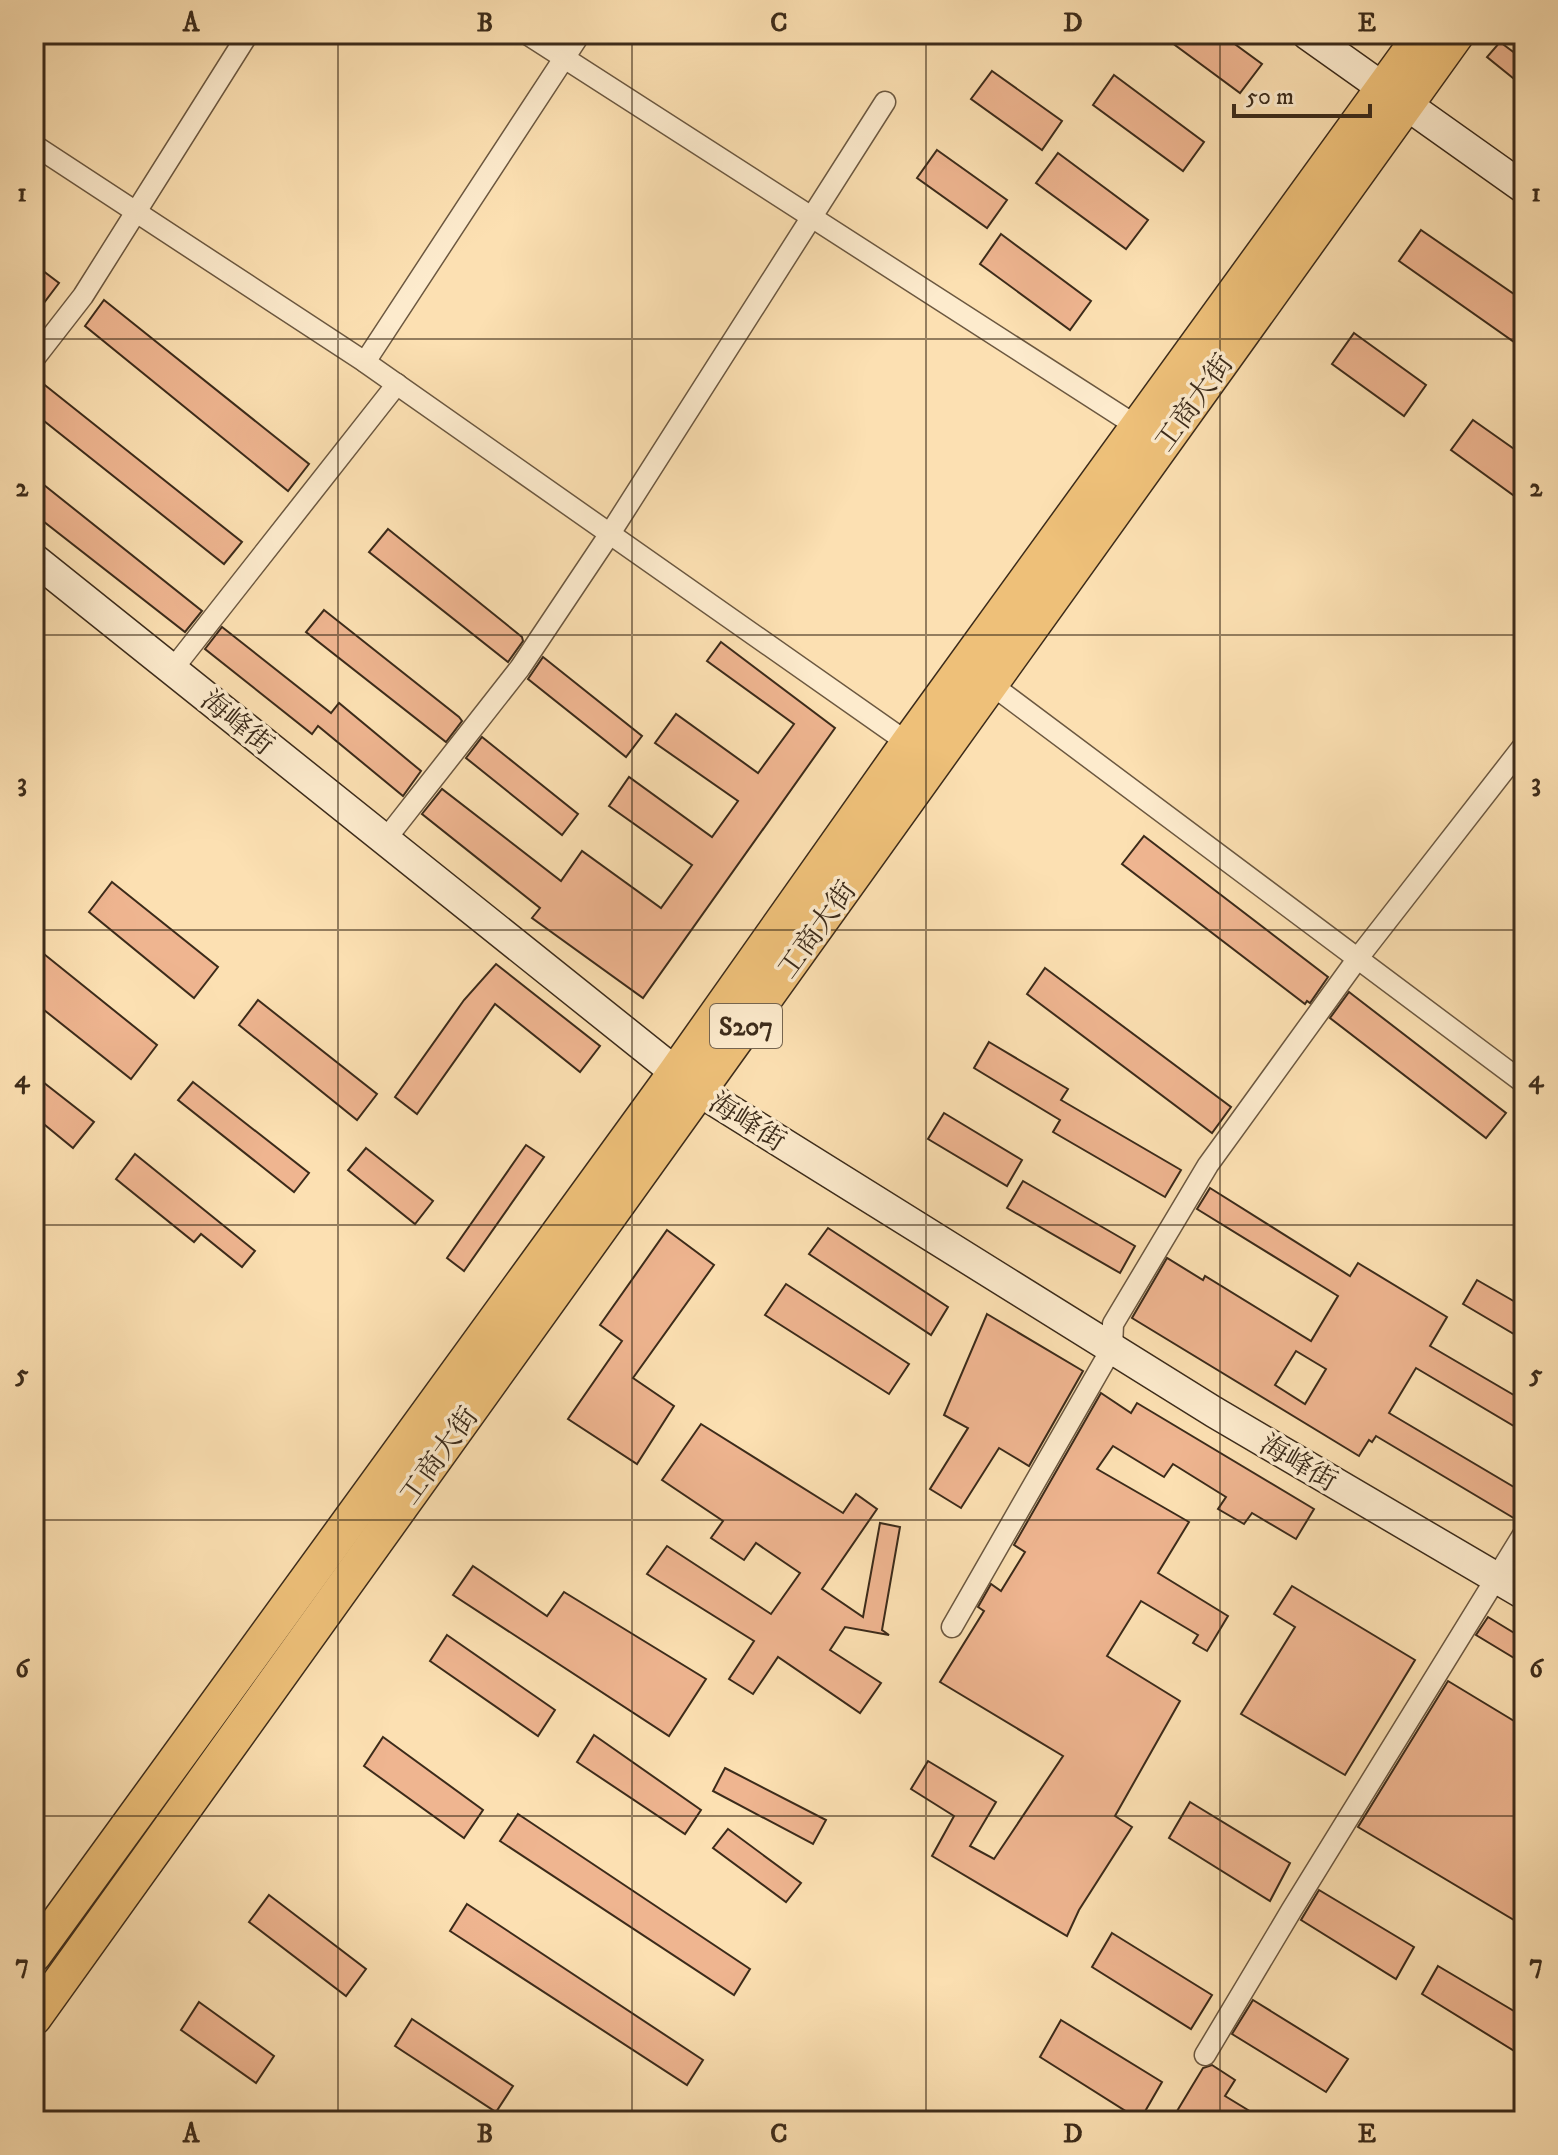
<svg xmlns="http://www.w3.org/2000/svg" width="1558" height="2155" font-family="'IM FELL DW Pica','Noto Serif SC',serif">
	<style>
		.building { fill: #efb590; stroke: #3c2b1a; stroke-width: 2; fill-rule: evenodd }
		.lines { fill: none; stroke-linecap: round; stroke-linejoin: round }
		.street-casing { stroke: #6c5840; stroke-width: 23 }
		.secondary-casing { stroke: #3c2b1a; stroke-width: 33 }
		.primary-casing { stroke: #3c2b1a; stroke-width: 37 }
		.street { stroke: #fdebcd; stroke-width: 20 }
		.secondary { stroke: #fdebcd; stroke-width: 30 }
		.primary { stroke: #eec079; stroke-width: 34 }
		.grid { fill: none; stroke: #3c2b1a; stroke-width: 2; stroke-opacity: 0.55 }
		.labels { text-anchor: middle; stroke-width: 7; stroke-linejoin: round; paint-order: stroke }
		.shield { fill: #fdebcd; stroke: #766550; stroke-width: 2 }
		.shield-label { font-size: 26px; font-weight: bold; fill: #3c2b1a }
		.street-label { font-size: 28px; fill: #3c2b1a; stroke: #fdebcd }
		.neatline { fill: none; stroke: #3c2b1a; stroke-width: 3 }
		.grid-label { font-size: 26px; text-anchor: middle; font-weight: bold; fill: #3c2b1a }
	</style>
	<rect width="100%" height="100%" fill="#fce0b2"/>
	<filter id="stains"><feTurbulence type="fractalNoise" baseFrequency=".0025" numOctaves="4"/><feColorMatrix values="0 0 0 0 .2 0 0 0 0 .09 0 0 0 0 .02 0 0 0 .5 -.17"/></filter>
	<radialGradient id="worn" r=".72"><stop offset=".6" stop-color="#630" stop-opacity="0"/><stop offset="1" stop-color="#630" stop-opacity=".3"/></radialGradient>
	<g class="building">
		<path d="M 1160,34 L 1221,34 L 1262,64 L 1240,93 Z"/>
		<path d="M 1500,42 L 1524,60 L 1524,87 L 1487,57 Z"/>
		<path d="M 992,71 L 1062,121 L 1042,150 L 971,99 Z"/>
		<path d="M 1114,75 L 1204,142 L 1183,171 L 1093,105 Z"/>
		<path d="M 937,150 L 1007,200 L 987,228 L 917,178 Z"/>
		<path d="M 1058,153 L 1148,220 L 1126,249 L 1036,183 Z"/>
		<path d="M 1421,230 L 1524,301 L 1524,349 L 1399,261 Z"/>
		<path d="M 1001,234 L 1091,301 L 1070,330 L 980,264 Z"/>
		<path d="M 34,264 L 59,283 L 34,316 Z"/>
		<path d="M 104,300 L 309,464 L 288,491 L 85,326 Z"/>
		<path d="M 1354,333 L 1426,385 L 1404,416 L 1332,364 Z"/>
		<path d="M 41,382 L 242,542 L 224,564 L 34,413 L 34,391 Z"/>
		<path d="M 1473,420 L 1524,456 L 1524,503 L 1451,450 Z"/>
		<path d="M 34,477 L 202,611 L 185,632 L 34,514 Z"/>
		<path d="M 388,529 L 522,637 L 523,641 L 508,662 L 369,552 Z"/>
		<path d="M 324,610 L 459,717 L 462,721 L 446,742 L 306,632 Z"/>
		<path d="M 222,627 L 331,713 L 339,703 L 421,771 L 403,796 L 318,726 L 312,734 L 205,649 Z"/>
		<path d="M 721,642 L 835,728 L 643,998 L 532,918 L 540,908 L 422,814 L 442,789 L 561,881 L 582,851 L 661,908 L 692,865 L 609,806 L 629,777 L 712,837 L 738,801 L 655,743 L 676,714 L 758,773 L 794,724 L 707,661 Z"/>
		<path d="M 543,657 L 642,736 L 626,757 L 528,679 Z"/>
		<path d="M 482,737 L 578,814 L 562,835 L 466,758 Z"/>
		<path d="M 1144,836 L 1328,977 L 1310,1003 L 1307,1001 L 1305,1004 L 1122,864 Z"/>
		<path d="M 112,882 L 218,967 L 194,998 L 89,912 Z"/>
		<path d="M 34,946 L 157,1045 L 131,1079 L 34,1002 Z"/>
		<path d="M 496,964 L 600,1046 L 580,1072 L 495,1004 L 417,1114 L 395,1097 L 464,1000 Z"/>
		<path d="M 1045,968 L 1231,1107 L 1212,1133 L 1027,994 Z"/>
		<path d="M 1349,992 L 1506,1113 L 1486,1138 L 1330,1018 Z"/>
		<path d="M 258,1000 L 377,1094 L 357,1120 L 239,1025 Z"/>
		<path d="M 989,1042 L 1068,1089 L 1061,1100 L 1181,1170 L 1165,1197 L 1053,1132 L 1060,1120 L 974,1068 Z"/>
		<path d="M 34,1075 L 94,1122 L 73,1148 L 34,1116 Z"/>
		<path d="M 193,1082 L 309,1173 L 294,1192 L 178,1100 Z"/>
		<path d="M 944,1113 L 1022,1160 L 1007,1186 L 928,1139 Z"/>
		<path d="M 526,1145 L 544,1157 L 464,1271 L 447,1258 Z"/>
		<path d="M 366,1148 L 433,1201 L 415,1224 L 348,1170 Z"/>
		<path d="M 135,1154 L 255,1251 L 242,1267 L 201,1234 L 194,1242 L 116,1179 Z"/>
		<path d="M 1023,1181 L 1135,1246 L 1120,1273 L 1007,1208 Z"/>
		<path d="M 1210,1188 L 1350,1276 L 1358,1263 L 1447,1317 L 1430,1346 L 1524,1401 L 1524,1432 L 1416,1368 L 1389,1413 L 1524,1493 L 1524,1509 L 1517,1520 L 1376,1436 L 1372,1442 L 1369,1440 L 1359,1456 L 1132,1318 L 1167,1258 L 1203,1280 L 1205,1276 L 1311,1341 L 1338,1296 L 1197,1209 ZM 1296,1351 L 1326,1369 L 1305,1404 L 1275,1385 Z"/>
		<path d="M 828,1228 L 948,1307 L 931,1335 L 809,1254 Z"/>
		<path d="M 667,1230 L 714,1265 L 633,1378 L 674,1406 L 637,1464 L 568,1419 L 622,1341 L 600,1325 Z"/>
		<path d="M 1477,1280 L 1524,1307 L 1524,1340 L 1463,1304 Z"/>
		<path d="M 786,1284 L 909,1364 L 889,1394 L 765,1315 Z"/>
		<path d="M 987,1314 L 1083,1371 L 1029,1466 L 999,1448 L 961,1508 L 930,1489 L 968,1428 L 944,1415 Z"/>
		<path d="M 1101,1393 L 1131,1413 L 1137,1403 L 1314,1509 L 1296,1539 L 1252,1513 L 1244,1524 L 1218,1509 L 1226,1497 L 1173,1464 L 1164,1477 L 1113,1446 L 1097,1469 L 1189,1522 L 1158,1573 L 1228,1616 L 1207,1651 L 1193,1643 L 1198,1635 L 1141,1601 L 1107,1656 L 1180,1701 L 1115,1816 L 1132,1827 L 1079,1910 L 1067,1936 L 932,1856 L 954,1816 L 911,1789 L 928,1761 L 996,1802 L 970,1846 L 994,1859 L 1063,1756 L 940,1682 L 984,1611 L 978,1607 L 991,1584 L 1001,1591 L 1025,1552 L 1014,1545 Z"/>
		<path d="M 701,1424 L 843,1513 L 856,1494 L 877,1509 L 822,1589 L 863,1617 L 880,1523 L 900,1527 L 882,1630 L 889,1635 L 845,1627 L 830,1650 L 881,1683 L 860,1713 L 778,1657 L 753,1694 L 729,1679 L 754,1641 L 647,1574 L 667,1546 L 771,1614 L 800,1573 L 756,1543 L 744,1560 L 711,1538 L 723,1521 L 662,1480 Z"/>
		<path d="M 473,1566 L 547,1616 L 564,1592 L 706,1679 L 669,1736 L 453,1595 Z"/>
		<path d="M 1292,1586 L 1415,1660 L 1345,1775 L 1241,1714 L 1295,1627 L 1274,1614 Z"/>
		<path d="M 1488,1617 L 1524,1639 L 1524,1664 L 1476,1635 Z"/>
		<path d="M 447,1635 L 555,1710 L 538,1736 L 430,1661 Z"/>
		<path d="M 1448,1681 L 1524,1727 L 1524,1926 L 1358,1827 Z"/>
		<path d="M 594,1735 L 701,1810 L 685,1834 L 577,1762 Z"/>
		<path d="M 383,1737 L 483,1810 L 464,1838 L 364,1766 Z"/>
		<path d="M 725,1768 L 826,1820 L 813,1844 L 713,1791 Z"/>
		<path d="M 1190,1802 L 1290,1863 L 1270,1901 L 1169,1838 Z"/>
		<path d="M 518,1814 L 750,1969 L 734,1995 L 500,1841 Z"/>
		<path d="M 728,1829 L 801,1883 L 786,1902 L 713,1848 Z"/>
		<path d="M 1319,1890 L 1414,1947 L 1396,1979 L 1301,1920 Z"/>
		<path d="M 269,1895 L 366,1969 L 346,1996 L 249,1922 Z"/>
		<path d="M 467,1904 L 703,2060 L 687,2085 L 450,1931 Z"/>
		<path d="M 1112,1933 L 1212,1995 L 1191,2029 L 1092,1967 Z"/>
		<path d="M 1438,1966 L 1524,2017 L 1524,2057 L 1422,1994 Z"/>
		<path d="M 1253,2000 L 1348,2059 L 1326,2092 L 1232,2034 Z"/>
		<path d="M 199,2002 L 274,2056 L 256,2083 L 181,2030 Z"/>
		<path d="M 412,2019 L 513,2086 L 496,2112 L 395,2046 Z"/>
		<path d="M 1061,2020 L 1162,2082 L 1140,2120 L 1040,2057 Z"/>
		<path d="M 1212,2065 L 1235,2080 L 1225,2096 L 1266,2121 L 1171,2121 L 1203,2068 Z"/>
	</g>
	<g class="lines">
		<defs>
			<g id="street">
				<path d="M 527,34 L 1138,427"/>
				<path d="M 34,145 L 365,362 L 908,743"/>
				<path d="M 34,359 L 83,296 L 248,34"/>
				<path d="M 365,362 L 580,34"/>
				<path d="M 172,670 L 397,384"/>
				<path d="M 984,679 L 1524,1083"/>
				<path d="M 385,840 L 520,668 L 611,532 L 885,102"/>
				<path d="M 952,1627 L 1112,1348 L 1113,1324 L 1208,1165 L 1358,958 L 1524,745"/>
				<path d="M 1205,2055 L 1291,1911 L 1524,1533"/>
			</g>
			<g id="secondary">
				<path d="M 1307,34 L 1524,188"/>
				<path d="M 34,559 L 699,1091 L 1214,1412 L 1524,1594"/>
			</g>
			<g id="primary">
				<path d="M 34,1955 L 675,1073 L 908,743 L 1422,34"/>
				<path d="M 34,2018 L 1457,34"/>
			</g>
		</defs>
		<use href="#street" class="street-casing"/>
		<use href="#secondary" class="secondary-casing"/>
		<use href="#primary" class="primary-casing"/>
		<use href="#street" class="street"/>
		<use href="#secondary" class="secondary"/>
		<use href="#primary" class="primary"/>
	</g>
	<path class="grid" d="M 338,34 L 338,2121M 632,34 L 632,2121M 926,34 L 926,2121M 1220,34 L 1220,2121M 34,339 L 1524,339M 34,635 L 1524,635M 34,930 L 1524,930M 34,1225 L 1524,1225M 34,1520 L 1524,1520M 34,1816 L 1524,1816"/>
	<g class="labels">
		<rect class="shield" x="710" y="1004" width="72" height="44" rx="6"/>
		<g class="shield-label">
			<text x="746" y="1035">S207</text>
		</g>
		<g class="street-label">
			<text transform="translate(1193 402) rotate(-54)" y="10">工商大街</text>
			<text transform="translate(238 722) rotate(39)" y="10">海峰街</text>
			<text transform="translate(816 929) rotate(-54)" y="10">工商大街</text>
			<text transform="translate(748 1121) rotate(32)" y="10">海峰街</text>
			<text transform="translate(438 1455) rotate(-54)" y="10">工商大街</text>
			<text transform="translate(1299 1462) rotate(30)" y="10">海峰街</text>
		</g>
	</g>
	<rect width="1558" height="2155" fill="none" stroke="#fce0b2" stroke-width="88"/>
	<path d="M1234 104v12h136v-12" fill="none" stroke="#3c2b1a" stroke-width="4"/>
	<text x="1246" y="104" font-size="24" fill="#3c2b1a" stroke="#fdebcd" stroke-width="6" paint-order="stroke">50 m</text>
	<rect x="44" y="44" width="1470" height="2067" class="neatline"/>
	<g class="grid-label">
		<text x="191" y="31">A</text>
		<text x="485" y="31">B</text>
		<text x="779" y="31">C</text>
		<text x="1073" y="31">D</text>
		<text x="1367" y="31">E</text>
		<text x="22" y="201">1</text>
		<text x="1536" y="201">1</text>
		<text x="22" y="496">2</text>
		<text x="1536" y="496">2</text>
		<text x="22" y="791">3</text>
		<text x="1536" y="791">3</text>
		<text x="22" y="1087">4</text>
		<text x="1536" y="1087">4</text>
		<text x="22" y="1382">5</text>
		<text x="1536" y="1382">5</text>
		<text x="22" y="1677">6</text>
		<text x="1536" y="1677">6</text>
		<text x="22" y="1972">7</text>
		<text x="1536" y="1972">7</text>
		<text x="191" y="2142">A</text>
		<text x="485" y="2142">B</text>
		<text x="779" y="2142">C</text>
		<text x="1073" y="2142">D</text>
		<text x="1367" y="2142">E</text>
	</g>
	<rect width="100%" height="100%" filter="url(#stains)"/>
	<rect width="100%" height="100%" fill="url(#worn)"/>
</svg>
